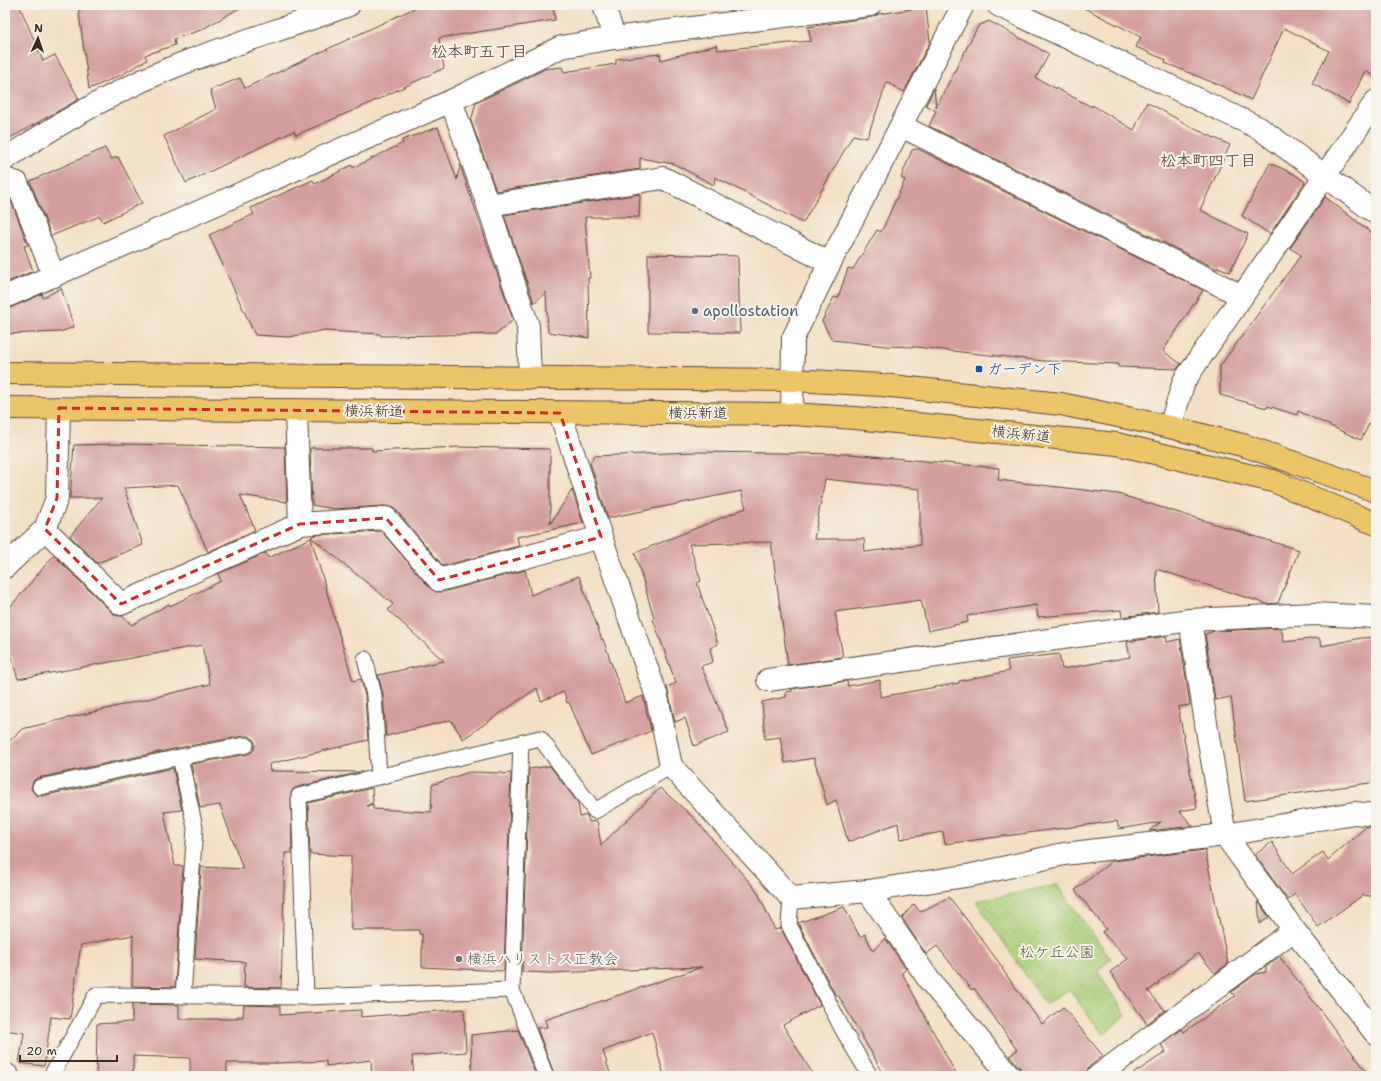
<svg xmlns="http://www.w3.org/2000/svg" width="1381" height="1081" font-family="'Shantell Sans','Klee One',sans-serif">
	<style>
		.grass { fill: url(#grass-dots); stroke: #737c4c }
		.building { fill: #d39e9c; fill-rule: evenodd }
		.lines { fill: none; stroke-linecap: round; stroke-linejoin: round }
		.service-casing { stroke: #574537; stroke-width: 17 }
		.minor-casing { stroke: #574537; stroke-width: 24 }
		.tertiary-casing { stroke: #574537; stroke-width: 24 }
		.trunk-casing { stroke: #574537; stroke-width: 24 }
		.service { stroke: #fff; stroke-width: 15 }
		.minor { stroke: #fff; stroke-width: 22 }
		.tertiary { stroke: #fff; stroke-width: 22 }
		.trunk { stroke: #edc569; stroke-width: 22 }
		.marked { fill: none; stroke: #d62828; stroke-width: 3; stroke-dasharray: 8 5; stroke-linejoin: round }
		.service-dot { fill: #5c6f8a; stroke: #f7f3e8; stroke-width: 1.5 }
		.transit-dot { fill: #1a4fb4; stroke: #f7f3e8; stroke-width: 1.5 }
		.worship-dot { fill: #6b7280; stroke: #f7f3e8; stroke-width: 1.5 }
		.labels { text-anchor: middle; stroke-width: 4; stroke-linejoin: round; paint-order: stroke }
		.service-label { font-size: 15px; fill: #4e5e75; stroke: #f7f3e8; text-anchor: start }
		.transit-label { font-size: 15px; fill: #164399; stroke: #f7f3e8; text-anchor: start }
		.street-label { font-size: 15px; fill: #3b2a1e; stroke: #f7f3e8 }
		.park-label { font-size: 15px; fill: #575335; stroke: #f7f3e8 }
		.worship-label { font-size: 15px; fill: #5b616d; stroke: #f7f3e8; text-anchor: start }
		.neighbourhood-label { font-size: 16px; font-weight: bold; fill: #70534a; stroke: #f7f3e8 }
	</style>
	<defs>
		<pattern id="grass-dots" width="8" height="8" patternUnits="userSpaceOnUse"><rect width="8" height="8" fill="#abcf79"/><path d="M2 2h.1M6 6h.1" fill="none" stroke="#94b268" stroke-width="1.8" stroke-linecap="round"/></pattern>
	</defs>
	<rect width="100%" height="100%" fill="#f7f3e8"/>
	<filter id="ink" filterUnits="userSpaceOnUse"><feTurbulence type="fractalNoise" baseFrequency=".025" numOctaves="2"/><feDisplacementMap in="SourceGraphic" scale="8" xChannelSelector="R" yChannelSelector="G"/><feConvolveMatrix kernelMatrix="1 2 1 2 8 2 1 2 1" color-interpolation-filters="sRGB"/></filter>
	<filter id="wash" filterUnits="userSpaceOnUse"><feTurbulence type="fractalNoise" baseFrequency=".012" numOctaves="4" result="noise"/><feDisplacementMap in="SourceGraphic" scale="16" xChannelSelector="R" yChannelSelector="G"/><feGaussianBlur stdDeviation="0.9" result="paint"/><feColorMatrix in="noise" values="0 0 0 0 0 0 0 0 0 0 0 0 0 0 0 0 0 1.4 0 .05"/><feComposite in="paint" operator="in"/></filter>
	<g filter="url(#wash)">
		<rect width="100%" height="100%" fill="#f3dfc3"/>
		<path class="grass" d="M 1057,885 L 1111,959 L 1097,971 L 1126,1015 L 1104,1035 L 1069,990 L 1045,1004 L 976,901 Z"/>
		<g id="blocks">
			<g class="building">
				<path d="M 5,5 L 19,5 L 43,61 L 55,55 L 79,99 L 5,141 Z"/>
				<path d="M 78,5 L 245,5 L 201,30 L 174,39 L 175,45 L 145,55 L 147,60 L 121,75 L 89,89 Z"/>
				<path d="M 421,5 L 553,5 L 555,20 L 439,38 L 444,68 L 366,105 L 296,135 L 294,131 L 186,183 L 164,136 L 216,109 L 210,90 L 240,78 L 245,88 Z"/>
				<path d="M 1078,5 L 1376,5 L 1376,77 L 1365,71 L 1349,104 L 1312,83 L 1329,51 L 1284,28 L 1251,100 L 1224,87 L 1165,63 L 1166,60 L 1136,47 L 1141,37 Z"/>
				<path d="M 926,7 L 930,42 L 904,92 L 887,82 L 867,138 L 853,135 L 803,223 L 715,177 L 714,185 L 674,164 L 640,158 L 640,169 L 496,191 L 471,121 L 476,103 L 545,69 L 562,67 L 564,72 L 616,64 L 616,59 L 660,54 L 661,60 L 717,45 L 718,50 L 811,41 L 808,27 L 872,17 L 879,14 Z"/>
				<path d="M 989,21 L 1049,54 L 1036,78 L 1092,107 L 1092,105 L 1134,130 L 1147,102 L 1195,129 L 1230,145 L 1200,210 L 1248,234 L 1230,272 L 1218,267 L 1217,269 L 929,126 L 936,111 L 926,105 L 934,88 L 936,107 L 978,26 Z"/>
				<path d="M 438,127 L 457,180 L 460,165 L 513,320 L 497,334 L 381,336 L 380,334 L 325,331 L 325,330 L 289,337 L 255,335 L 209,235 L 254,214 L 251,208 L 313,180 L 315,184 L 352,165 L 353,168 L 403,143 L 402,140 Z"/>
				<path d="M 105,148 L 111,159 L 118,157 L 142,203 L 103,222 L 100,216 L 51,236 L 30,181 Z"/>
				<path d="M 918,149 L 1203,290 L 1163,351 L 1181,364 L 1177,369 L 1118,367 L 1118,364 L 1044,361 L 916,347 L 886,346 L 832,340 L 822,321 L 834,297 L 838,298 L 848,268 L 853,269 L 877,230 L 881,232 L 905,180 L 901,178 L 912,150 Z"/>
				<path d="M 1270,163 L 1294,174 L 1305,182 L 1270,234 L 1242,216 Z"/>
				<path d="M 5,192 L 8,193 L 28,245 L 24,246 L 33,271 L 5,283 Z"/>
				<path d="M 640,194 L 639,217 L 585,217 L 590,278 L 588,278 L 589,338 L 548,332 L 546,292 L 534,303 L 504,215 Z"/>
				<path d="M 1325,197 L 1376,236 L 1376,410 L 1361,440 L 1298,411 L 1297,415 L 1268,406 L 1267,408 L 1220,395 L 1220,366 L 1301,255 L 1290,248 Z"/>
				<path d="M 648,254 L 738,256 L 740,333 L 648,332 Z"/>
				<path d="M 61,288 L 74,327 L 60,332 L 5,334 L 5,309 L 10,308 L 42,294 L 43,298 Z"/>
				<path d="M 122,444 L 285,447 L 287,502 L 240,495 L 255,530 L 208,552 L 178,485 L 124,488 L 143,545 L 97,563 L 70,536 L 102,498 L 70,498 L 74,445 Z"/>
				<path d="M 459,447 L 550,449 L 550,524 L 572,490 L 583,523 L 517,537 L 519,546 L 443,566 L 396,510 L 391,507 L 385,506 L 335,509 L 312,505 L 310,448 L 372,448 L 372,451 Z"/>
				<path d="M 695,452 L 850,454 L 999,468 L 998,480 L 1118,494 L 1299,550 L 1278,603 L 1267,604 L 1156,569 L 1158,612 L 1122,617 L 1121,610 L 1038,617 L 1036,605 L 967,616 L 968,622 L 928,631 L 921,600 L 835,612 L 843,657 L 788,665 L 771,542 L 689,544 L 701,581 L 697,583 L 718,644 L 710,648 L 713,662 L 701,666 L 729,732 L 694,746 L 685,718 L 675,722 L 667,687 L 676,683 L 653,619 L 654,618 L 635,553 L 746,508 L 741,491 L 608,518 L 590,463 L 594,456 ZM 825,479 L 920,489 L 920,545 L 865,552 L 864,539 L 814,539 Z"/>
				<path d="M 381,531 L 430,588 L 436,592 L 442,592 L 525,570 L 531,595 L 579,576 L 602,640 L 603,639 L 625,703 L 643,696 L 651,731 L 591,755 L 569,702 L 567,703 L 564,692 L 541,701 L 537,688 L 463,739 L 451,720 L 386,736 L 383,694 L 378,675 L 444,661 L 388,610 L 393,604 L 311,537 L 315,535 Z"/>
				<path d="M 311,538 L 353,681 L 361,679 L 365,696 L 368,740 L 269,764 L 270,771 L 362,772 L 297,787 L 293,789 L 291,793 L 292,853 L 285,853 L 281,988 L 244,987 L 245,962 L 195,959 L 201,867 L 243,869 L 220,805 L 200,808 L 191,764 L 248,754 L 252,752 L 255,748 L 255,743 L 253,739 L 249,736 L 244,736 L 178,748 L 38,778 L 34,780 L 32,784 L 31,789 L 34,793 L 37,795 L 42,796 L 173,768 L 182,810 L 164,812 L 175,866 L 183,866 L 175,987 L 132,986 L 133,935 L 81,945 L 70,1019 L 51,1017 L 44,1066 L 19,1063 L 24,1033 L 5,1030 L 5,745 L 22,729 L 210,684 L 202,645 L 18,679 L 5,635 L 5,613 L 54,555 L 112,613 L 118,616 L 122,616 L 132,625 L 169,604 L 170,606 L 221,581 L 218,574 L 266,553 L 268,558 Z"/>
				<path d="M 1281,628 L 1284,642 L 1319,638 L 1322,646 L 1361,638 L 1376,637 L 1376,782 L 1245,801 L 1231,697 L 1215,700 L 1205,634 L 1215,631 Z"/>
				<path d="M 1166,636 L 1167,642 L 1180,639 L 1190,705 L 1178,707 L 1197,808 L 1179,811 L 1193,826 L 1149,831 L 1161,822 L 1119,829 L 1117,821 L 945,844 L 943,832 L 900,839 L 898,823 L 848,842 L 836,800 L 827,805 L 814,758 L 785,763 L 780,737 L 765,739 L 762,702 L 786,697 L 786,692 L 792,691 L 791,689 L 847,681 L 848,686 L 880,680 L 880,697 L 959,683 L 959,681 L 1009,671 L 1007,660 L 1059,654 L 1062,669 L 1130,657 L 1127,642 Z"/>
				<path d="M 550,766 L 578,803 L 580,817 L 587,815 L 589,822 L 597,821 L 601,845 L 660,788 L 693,817 L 757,891 L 775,930 L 781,928 L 820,1005 L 783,1025 L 814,1076 L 664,1076 L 652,1032 L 603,1051 L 611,1076 L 555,1076 L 537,1028 L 547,1027 L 545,1020 L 702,967 L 551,973 L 522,972 L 529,769 Z"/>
				<path d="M 469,772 L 503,773 L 503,774 L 511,773 L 504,971 L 422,967 L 422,934 L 419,934 L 419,930 L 351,930 L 351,856 L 310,854 L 308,803 L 372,788 L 373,802 L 367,806 L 373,804 L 373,809 L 431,812 L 432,785 Z"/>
				<path d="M 1366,827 L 1376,827 L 1376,897 L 1363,895 L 1318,927 L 1295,894 L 1288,900 L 1255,855 L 1272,842 L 1292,874 L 1323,852 L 1328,860 Z"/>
				<path d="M 1205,850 L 1228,964 L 1215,973 L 1198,953 L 1158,982 L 1159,983 L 1148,991 L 1165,1010 L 1147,1024 L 1110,972 L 1128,959 L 1102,932 L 1106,929 L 1075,890 L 1112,861 Z"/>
				<path d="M 949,897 L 980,937 L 1003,968 L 1002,969 L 1042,1024 L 1063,1007 L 1103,1056 L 1090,1066 L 1087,1071 L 1086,1076 L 1024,1076 L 1020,1068 L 1010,1056 L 1017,1050 L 974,988 L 972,990 L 937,946 L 926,954 L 902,918 L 914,904 L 920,912 Z"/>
				<path d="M 1258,901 L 1269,917 L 1260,924 Z"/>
				<path d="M 844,907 L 860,937 L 865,934 L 873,951 L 885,938 L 906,969 L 902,973 L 957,1076 L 885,1076 L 838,995 L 836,996 L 798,923 Z"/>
				<path d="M 1279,956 L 1370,1076 L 1130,1076 L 1166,1052 L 1161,1045 L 1182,1029 L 1184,1032 L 1235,996 L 1231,992 L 1256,974 L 1266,972 L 1266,967 Z"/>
				<path d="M 132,1004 L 179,1005 L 179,1019 L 236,1019 L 236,1017 L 243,1017 L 244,1005 L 280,1006 L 280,1015 L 361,1010 L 361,1017 L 464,1009 L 466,1052 L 412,1056 L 414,1076 L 372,1076 L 371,1060 L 326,1066 L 326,1061 L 277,1063 L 227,1063 L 227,1076 L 190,1076 L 190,1058 L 133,1056 L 133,1076 L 96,1076 L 97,1024 L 132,1022 Z"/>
				<path d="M 518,1030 L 536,1076 L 472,1076 L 471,1035 Z"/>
			</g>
		</g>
	</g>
	<g filter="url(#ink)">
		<use href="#blocks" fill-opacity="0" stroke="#574537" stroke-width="1"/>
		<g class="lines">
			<defs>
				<g id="service">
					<path d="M 365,659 L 374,695 L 379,777"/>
					<path d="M 521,743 L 512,990 L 546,1076"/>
					<path d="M 180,757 L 195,828 L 183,996"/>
					<path d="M 40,787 L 180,757 L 246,745"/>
					<path d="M 791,898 L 789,925 L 844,1032 L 870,1076"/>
					<path d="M 306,997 L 299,796 L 540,738 L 595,811 L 671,766"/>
					<path d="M 51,1076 L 96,995 L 306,997 L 512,990"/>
				</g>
				<g id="minor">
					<path d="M 604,5 L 614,38"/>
					<path d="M 998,5 L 1259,128 L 1376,213"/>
					<path d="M 451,101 L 488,205 L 528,326 L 530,377"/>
					<path d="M 901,126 L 1242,296"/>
					<path d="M 5,159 C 61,122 123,86 186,62 C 240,42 295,25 349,5"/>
					<path d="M 5,179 L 17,183 L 54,276"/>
					<path d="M 488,205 L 663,178 L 830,263"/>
					<path d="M 5,297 L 451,101 L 561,47 L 614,38 L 870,5"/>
					<path d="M 296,410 L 300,524"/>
					<path d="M 560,413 L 601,537 L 657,697 L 671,766 L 791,898 L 868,891 L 972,875 L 1064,854 L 1225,835 L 1354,813 L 1376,815"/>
					<path d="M 1170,427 L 1184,381 L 1376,101"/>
					<path d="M 45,529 L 121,604 L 300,524 L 386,518 L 439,580 L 601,537"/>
					<path d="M 5,567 L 45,529 L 57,498 L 59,408"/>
					<path d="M 1190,620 L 1208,736 L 1225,835 L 1294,930 L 1376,1034"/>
					<path d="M 768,680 L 1190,620 L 1314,614 L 1376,617"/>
					<path d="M 868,891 L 929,980 L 1010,1076"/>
					<path d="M 5,1074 L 8,1076"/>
					<path d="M 1098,1076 L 1294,930"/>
				</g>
				<path id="tertiary" d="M 792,414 L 793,338 L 830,263 L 963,5"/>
				<g id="trunk">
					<path d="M 5,373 L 793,380 L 882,385 L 1061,404 L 1170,427 L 1246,446 L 1376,491"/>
					<path d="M 5,408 L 792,414 L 855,418 L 1117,444 L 1273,481 L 1376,524"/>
				</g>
			</defs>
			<use href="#service" class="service-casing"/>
			<use href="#minor" class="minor-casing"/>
			<use href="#tertiary" class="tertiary-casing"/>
			<use href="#trunk" class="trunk-casing"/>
			<use href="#service" class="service"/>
			<use href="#minor" class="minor"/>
			<use href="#tertiary" class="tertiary"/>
			<use href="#trunk" class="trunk"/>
		</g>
	</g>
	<path class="marked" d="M 59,408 L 560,413 L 601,537 L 439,580 L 386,518 L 300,524 L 121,604 L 45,529 L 57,498 Z"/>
	<circle class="service-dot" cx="695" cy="311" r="4"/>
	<rect class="transit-dot" x="975" y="365" width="8" height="8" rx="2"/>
	<circle class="worship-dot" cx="459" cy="959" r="4"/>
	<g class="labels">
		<g class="service-label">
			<text x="703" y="316">apollostation</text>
		</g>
		<g class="transit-label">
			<text x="987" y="374">ガーデン下</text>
		</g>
		<g class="street-label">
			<text transform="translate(374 411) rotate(1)" y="5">横浜新道</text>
			<text x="698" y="418">横浜新道</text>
			<text transform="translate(1021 434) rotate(6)" y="5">横浜新道</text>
		</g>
		<g class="park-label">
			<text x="1057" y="957">松ケ丘公園</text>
		</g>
		<g class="worship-label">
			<text x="467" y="964">横浜ハリストス正教会</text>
		</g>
		<g class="neighbourhood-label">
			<text x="479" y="57">松本町五丁目</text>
			<text x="1208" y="166">松本町四丁目</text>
		</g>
	</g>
	<rect width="1381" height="1081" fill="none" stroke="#f7f3e8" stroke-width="20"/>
	<g transform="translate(38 38) rotate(3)" stroke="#f7f3e8" stroke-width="3" paint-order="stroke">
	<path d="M0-3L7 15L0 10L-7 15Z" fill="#3b2a1e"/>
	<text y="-6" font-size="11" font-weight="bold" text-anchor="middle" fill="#3b2a1e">N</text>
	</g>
	<path d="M20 1055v6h97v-6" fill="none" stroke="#3b2a1e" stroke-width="2"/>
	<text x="26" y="1055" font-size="12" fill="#3b2a1e" stroke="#f7f3e8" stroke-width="3" paint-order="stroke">20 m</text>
</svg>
